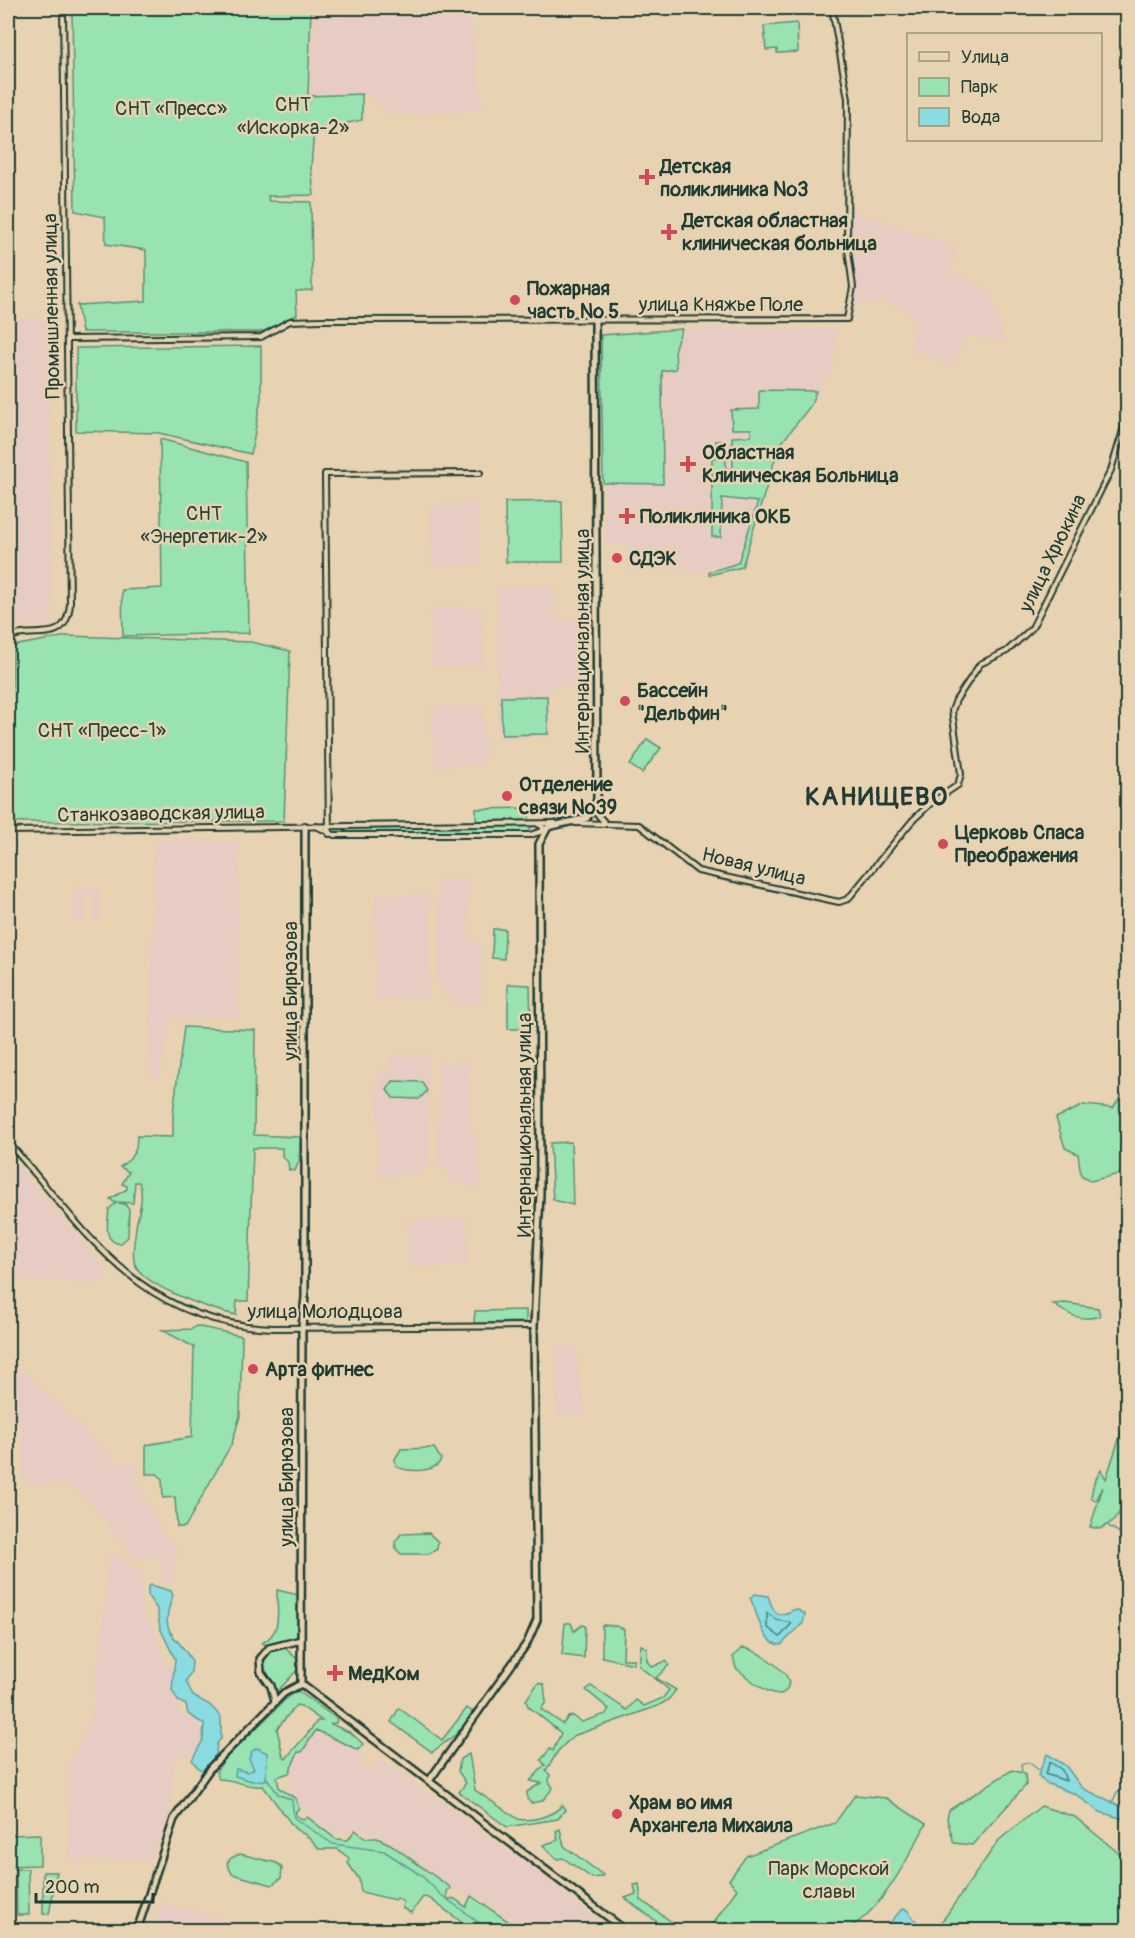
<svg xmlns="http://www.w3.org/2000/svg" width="1135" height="1938" font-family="Pangolin,sans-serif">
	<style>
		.built { fill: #e6ccc2 }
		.green { fill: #99e3b2; stroke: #5c9073; stroke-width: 1.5; fill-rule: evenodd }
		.water { fill: #8adce0; stroke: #5f9c9b; stroke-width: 1.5 }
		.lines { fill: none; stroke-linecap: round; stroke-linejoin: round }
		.shore { stroke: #4a7d79; stroke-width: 1.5 }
		.stream { stroke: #5f9c9b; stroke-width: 1.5 }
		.minor-casing { stroke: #1f3d34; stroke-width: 8 }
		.major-casing { stroke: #1f3d34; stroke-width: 10 }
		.minor { stroke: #e7d2b1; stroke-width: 4 }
		.major { stroke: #e7d2b1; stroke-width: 5 }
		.poi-dot { fill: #d1495b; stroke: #e7d2b1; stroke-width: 2 }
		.labels { text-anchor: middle; stroke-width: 5; stroke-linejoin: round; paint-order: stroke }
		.park-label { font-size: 20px; fill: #25453a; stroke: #e7d2b1 }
		.poi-label { font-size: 20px; font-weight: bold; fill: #1f3d34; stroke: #e7d2b1; text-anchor: start }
		.street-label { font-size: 20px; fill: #1f3d34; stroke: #e7d2b1 }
		.district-label { font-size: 26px; font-weight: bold; letter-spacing: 1.5px; fill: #1f3d34; stroke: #e7d2b1 }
	</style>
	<rect width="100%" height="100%" fill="#e7d2b1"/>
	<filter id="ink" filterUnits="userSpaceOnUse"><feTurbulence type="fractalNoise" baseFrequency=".0167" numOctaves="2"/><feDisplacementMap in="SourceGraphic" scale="12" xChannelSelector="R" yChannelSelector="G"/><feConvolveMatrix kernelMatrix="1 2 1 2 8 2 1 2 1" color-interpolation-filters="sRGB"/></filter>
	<g filter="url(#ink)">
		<g class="built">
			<path d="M 8,8 L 11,21 L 8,76 L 10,287 L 8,287 Z"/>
			<path d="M 314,8 L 332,8 L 333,18 L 468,8 L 483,110 L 392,116 L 368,94 L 310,95 Z"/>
			<path d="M 851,210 L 955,247 L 951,272 L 987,288 L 1006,343 L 966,334 L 951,366 L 910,350 L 917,323 L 907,310 L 878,300 L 853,307 L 856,289 L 850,247 Z"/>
			<path d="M 8,318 L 48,319 L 52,626 L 8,625 Z"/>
			<path d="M 706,328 L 837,329 L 832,371 L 829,376 L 822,377 L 822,390 L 779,446 L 742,567 L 709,575 L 708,569 L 693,573 L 693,569 L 628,571 L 628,546 L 605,543 L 601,335 Z"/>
			<path d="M 478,504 L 480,565 L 432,566 L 430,505 Z"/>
			<path d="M 553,585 L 555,621 L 587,621 L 587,685 L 549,687 L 550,737 L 498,739 L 497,587 Z"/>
			<path d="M 481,607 L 484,665 L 432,667 L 430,608 Z"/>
			<path d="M 483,705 L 485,765 L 434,767 L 432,706 Z"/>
			<path d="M 154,839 L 239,841 L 239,1017 L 171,1018 L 159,1077 L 152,1078 L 150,1021 Z"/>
			<path d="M 469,879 L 468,941 L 480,943 L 481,1005 L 454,1005 L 438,983 L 439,880 Z"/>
			<path d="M 75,887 L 100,887 L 100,921 L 93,921 L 93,893 L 84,894 L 84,921 L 74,921 Z"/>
			<rect x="375" y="895" width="55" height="104"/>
			<path d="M 429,1055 L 429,1162 L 418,1175 L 378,1176 L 377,1071 L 392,1071 L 391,1056 Z"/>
			<path d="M 438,1062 L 468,1062 L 471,1134 L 477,1134 L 481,1188 L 452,1182 L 438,1163 Z"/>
			<path d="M 9,1155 L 108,1273 L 100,1283 L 8,1280 Z"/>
			<path d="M 407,1219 L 467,1219 L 468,1266 L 407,1267 Z"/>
			<path d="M 556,1346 L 575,1346 L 585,1415 L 557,1416 Z"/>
			<path d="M 8,1370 L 23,1371 L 118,1464 L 137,1463 L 137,1482 L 166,1540 L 177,1543 L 174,1581 L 163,1586 L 161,1558 L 136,1560 L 94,1506 L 69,1484 L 22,1484 L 22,1436 L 19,1423 L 8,1420 Z"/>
			<path d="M 110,1551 L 142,1574 L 142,1615 L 152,1624 L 167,1666 L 180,1668 L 179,1715 L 201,1721 L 202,1754 L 177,1757 L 172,1771 L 170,1820 L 151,1859 L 69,1860 L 70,1766 L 93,1713 Z"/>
			<path d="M 316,1729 L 358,1750 L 361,1753 L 361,1770 L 372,1770 L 381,1759 L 564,1890 L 565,1896 L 611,1930 L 536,1930 L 531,1927 L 526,1930 L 478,1897 L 470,1897 L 458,1887 L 455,1891 L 393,1843 L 387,1843 L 363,1829 L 360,1832 L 353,1828 L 350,1833 L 338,1830 L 335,1835 L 307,1818 L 307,1813 L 290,1794 L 290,1777 L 287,1775 L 292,1761 L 298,1752 L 302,1752 Z"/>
			<path d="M 161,1902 L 260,1930 L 154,1930 Z"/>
		</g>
		<g class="green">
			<path d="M 72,8 L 311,8 L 308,96 L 362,94 L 362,120 L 314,130 L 311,167 L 314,195 L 268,196 L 269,201 L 311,202 L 312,290 L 296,291 L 297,315 C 282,319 274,329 260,332 L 82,332 L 77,305 L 146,301 L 146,250 L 106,244 L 105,217 L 75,211 Z"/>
			<path d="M 797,23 L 798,52 L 777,53 L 777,49 L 766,50 L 764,26 Z"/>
			<path d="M 682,329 L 675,347 L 676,369 L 662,371 L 663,484 L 603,483 L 601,335 Z"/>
			<path d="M 261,346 L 261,398 L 251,454 L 159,433 L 76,431 L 76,348 Z"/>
			<path d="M 759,390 L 816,391 L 811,405 L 779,446 L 742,567 L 709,575 L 709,572 L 738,563 L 758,502 L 722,498 L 721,537 L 712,537 L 712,458 L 717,458 L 716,441 L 726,441 L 726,469 L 733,469 L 732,437 L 751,436 L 751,429 L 732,429 L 731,410 L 759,409 Z"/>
			<path d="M 160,439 L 246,462 L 249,633 L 123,636 L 122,590 L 162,588 Z"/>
			<path d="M 562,501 L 563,562 L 506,562 L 505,502 Z"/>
			<path d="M 67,636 L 251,642 L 290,651 L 284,821 L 8,822 L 13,646 Z"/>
			<path d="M 547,696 L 548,734 L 502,735 L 501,697 Z"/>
			<path d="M 647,739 L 661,748 L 642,773 L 630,765 Z"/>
			<path d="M 529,808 L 529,820 L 476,821 L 476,809 Z"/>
			<path d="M 531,825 L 530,832 L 330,833 L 330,827 Z"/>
			<path d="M 493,929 L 505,929 L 504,959 L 492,958 Z"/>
			<path d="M 508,984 L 530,985 L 531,1029 L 508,1029 Z"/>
			<path d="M 184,1027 L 255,1030 L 254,1135 L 300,1137 L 299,1161 L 295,1171 L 289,1170 L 288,1162 L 282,1156 L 282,1148 L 253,1148 L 248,1301 L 237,1301 L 236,1315 C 213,1310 143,1287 135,1264 C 131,1254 135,1238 136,1227 C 138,1213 145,1197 139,1182 L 135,1182 L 133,1203 L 114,1202 L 110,1199 L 127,1189 L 127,1186 L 122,1184 L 129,1172 L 120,1167 L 130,1159 L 136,1149 L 137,1136 L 173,1137 L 173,1113 Z"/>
			<path d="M 393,1081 L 422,1082 L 427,1091 L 419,1099 L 393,1098 L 387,1090 Z"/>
			<path d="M 1127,1088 L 1127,1172 L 1091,1181 L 1081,1175 L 1078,1154 L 1065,1148 L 1056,1118 L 1084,1105 L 1113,1108 Z"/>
			<path d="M 571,1142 L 573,1205 L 553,1200 L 550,1143 Z"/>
			<path d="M 116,1203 L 125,1204 L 129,1210 L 128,1237 L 120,1244 C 102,1241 108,1222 109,1209 Z"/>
			<path d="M 1065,1303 L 1098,1308 L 1100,1316 C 1081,1322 1068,1315 1053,1304 Z"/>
			<path d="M 526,1310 L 526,1322 L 474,1323 L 475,1311 Z"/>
			<path d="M 196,1326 L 242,1336 L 240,1416 L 232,1443 L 185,1527 L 177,1527 L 175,1497 L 163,1498 L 162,1478 L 157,1474 L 146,1474 L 146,1445 L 192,1437 L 194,1347 L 162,1330 L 192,1329 Z"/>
			<path d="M 1127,1426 C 1128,1454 1135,1495 1115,1519 C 1112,1523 1104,1526 1100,1529 L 1090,1527 L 1103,1487 L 1096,1501 L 1091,1497 L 1094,1482 L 1101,1470 L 1106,1479 L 1123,1427 Z"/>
			<path d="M 434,1448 L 441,1459 C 437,1473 406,1473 396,1466 L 395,1459 L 401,1449 Z"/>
			<path d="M 429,1533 L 438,1542 L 437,1549 L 429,1554 L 401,1554 L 396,1549 L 395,1542 L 401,1534 Z"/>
			<path d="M 277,1590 L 303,1596 L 301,1639 L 284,1640 L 270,1646 L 262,1643 C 283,1633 277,1610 277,1590 Z"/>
			<path d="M 565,1623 L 571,1623 L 574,1631 L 582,1625 L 585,1626 L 584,1658 L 562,1655 Z"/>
			<path d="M 602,1625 L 616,1626 L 624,1629 L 623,1659 L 634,1659 L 634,1664 L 602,1657 Z"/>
			<path d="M 641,1645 L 647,1648 L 647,1661 L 652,1667 L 666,1661 L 669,1665 L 656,1678 L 676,1690 L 668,1700 L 658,1706 L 573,1736 L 558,1751 L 546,1771 L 550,1775 L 549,1781 L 553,1788 L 542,1801 L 531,1803 L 527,1799 L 527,1792 L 541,1783 L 530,1781 L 545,1765 L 541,1760 L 550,1749 L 553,1751 L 561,1733 L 528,1706 L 526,1700 L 538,1683 L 544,1684 L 546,1702 L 541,1709 L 563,1724 L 568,1717 L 573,1716 L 582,1722 L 606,1714 L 609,1709 L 586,1690 L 591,1686 L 627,1710 L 636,1700 L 644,1706 L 663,1698 L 669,1690 L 639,1666 Z"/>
			<path d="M 284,1647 L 297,1659 L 297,1670 L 277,1692 C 274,1680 263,1675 263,1662 L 273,1648 Z"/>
			<path d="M 742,1648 C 755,1648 785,1669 789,1681 C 786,1713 747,1677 736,1668 L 733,1657 Z"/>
			<path d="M 298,1691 L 337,1719 L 336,1723 L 331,1724 L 351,1733 L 363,1744 L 358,1750 L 316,1730 L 302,1752 L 298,1752 L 289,1773 L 277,1777 L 279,1788 L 295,1798 L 299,1808 L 296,1811 L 296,1816 L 303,1819 L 307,1817 L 336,1839 L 348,1840 L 355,1830 L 366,1838 L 377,1838 L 390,1844 L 451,1888 L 447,1891 L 447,1899 L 455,1899 L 466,1907 L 471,1896 L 521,1930 L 471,1929 L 429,1898 L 423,1897 L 411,1913 L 402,1908 L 403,1902 L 397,1898 L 395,1900 L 361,1892 L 359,1879 L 348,1863 L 349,1858 L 337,1849 L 319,1849 L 306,1835 L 295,1829 L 263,1786 C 247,1788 234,1779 219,1779 L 216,1771 L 225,1759 L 289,1696 ZM 296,1705 L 301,1706 L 322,1721 L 317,1721 C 308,1736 296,1745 286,1759 L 283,1756 L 277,1729 Z"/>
			<path d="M 399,1708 L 442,1740 L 467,1708 L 474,1713 L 458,1733 L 432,1752 L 391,1722 Z"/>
			<path d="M 469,1754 L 475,1790 L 518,1819 C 531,1822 554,1816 562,1805 L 565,1810 L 558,1819 L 507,1827 L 459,1792 L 466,1783 L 458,1771 L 460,1759 Z"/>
			<path d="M 1012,1770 L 1025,1774 L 1026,1785 L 972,1845 L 954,1843 L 947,1819 L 949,1810 Z"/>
			<path d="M 855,1795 L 886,1798 L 926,1824 C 909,1856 878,1919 843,1930 L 682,1930 L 712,1925 L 737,1889 L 729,1880 L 746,1856 L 835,1823 Z"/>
			<path d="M 1041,1806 L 1075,1817 L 1127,1860 L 1127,1930 L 936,1930 L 999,1840 Z"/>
			<path d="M 560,1829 L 564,1846 L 603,1875 L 601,1877 L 592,1878 L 563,1858 L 557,1859 L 543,1845 L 558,1840 L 556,1831 Z"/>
			<path d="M 40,1834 L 40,1865 L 8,1866 L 8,1835 Z"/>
			<path d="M 240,1854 L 277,1863 L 282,1868 L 281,1878 L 272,1885 L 232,1874 L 227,1863 L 231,1858 Z"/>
			<path d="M 16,1869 L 28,1869 L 29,1915 L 17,1915 Z"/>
			<path d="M 43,1872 L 57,1872 L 49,1914 L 43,1914 Z"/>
			<path d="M 639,1884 L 641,1900 L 680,1928 L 679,1930 L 668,1930 L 625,1898 L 636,1894 L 634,1885 Z"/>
		</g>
		<g class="water">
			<path d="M 151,1585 L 171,1591 L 173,1595 C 157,1638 177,1631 192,1662 L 191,1672 L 186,1681 L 193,1696 L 210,1705 L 221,1717 L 221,1739 L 217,1743 L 216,1754 L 204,1770 L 199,1769 L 192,1760 L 203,1740 L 204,1724 L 188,1714 L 186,1705 L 178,1701 L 172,1690 L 175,1659 L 160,1628 L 157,1609 L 148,1596 L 148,1587 Z"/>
			<path d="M 755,1594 L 768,1596 C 775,1618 778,1617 796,1609 L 805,1614 L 803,1623 L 781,1645 C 761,1644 758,1612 750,1598 Z"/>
			<path d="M 257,1748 L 267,1753 L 266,1780 L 252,1781 L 235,1776 L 236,1769 L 248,1772 L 254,1769 L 249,1759 L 252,1751 Z"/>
			<path d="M 1047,1754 L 1066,1766 L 1082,1788 L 1127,1809 L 1127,1820 L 1100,1812 L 1075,1794 L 1046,1783 L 1038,1775 Z"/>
			<path d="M 902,1909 L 907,1910 L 923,1930 L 884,1930 Z"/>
		</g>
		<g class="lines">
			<g class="shore">
				<path d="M 767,1613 L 777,1620 L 792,1623 L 780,1637 L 767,1627 Z"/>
				<path d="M 1050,1762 L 1062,1770 L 1066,1781 L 1045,1774 Z"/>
			</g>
			<g class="stream">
				<path d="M 1107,1525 L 1128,1538"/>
				<path d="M 1022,1773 L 1021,1764 L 1028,1762 L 1039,1770"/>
				<path d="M 267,1778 L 278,1794 L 292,1800 L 294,1818 L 333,1844 L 384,1851 L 422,1876 L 440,1894 L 489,1930"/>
				<path d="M 1112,1803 L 1117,1792 L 1128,1784"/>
			</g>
			<defs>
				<g id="minor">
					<path d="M 69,339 L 261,337 L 290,321 L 322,320 L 847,319 L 853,287 L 847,243 L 848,99 L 832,8"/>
					<path d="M 8,638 C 33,625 66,648 70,604 L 63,8"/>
					<path d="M 598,800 L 598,815 L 605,823"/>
					<path d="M 575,823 L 639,825 L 698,871 L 839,902 L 848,899 L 912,821 L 931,803 L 958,785 L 961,774 L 952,711 L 956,700 L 980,664 L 1007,651 L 1032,628 L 1111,470 L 1128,414"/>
					<path d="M 316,826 L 334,835 L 530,835 L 543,831 L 543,827 L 538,824"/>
					<path d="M 8,831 L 555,823"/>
					<path d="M 329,834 L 325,474 L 480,473"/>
					<path d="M 8,1142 C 88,1233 140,1324 274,1328 L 534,1326"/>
				</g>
				<g id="major">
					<path d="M 301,1684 L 302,1327 L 305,1297 L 305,826"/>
					<path d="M 301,1684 L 625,1930"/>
					<path d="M 275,1701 L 271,1686 L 261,1672 L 260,1659 L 269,1648 L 301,1640"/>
					<path d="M 429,1781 L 527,1643 L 537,1620 L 534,1326 L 540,1193 L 539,844 L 548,827 L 587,818 L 597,800 L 595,319"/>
					<path d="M 137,1930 L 174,1819 L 211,1767 L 284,1693 L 301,1684"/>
				</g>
			</defs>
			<use href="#minor" class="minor-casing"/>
			<use href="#major" class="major-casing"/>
			<use href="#minor" class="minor"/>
			<use href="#major" class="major"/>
		</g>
	</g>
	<g class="poi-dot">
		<path d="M644 168h6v6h6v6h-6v6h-6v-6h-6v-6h6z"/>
		<path d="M666 223h6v6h6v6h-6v6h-6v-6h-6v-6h6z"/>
		<circle cx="515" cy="300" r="6"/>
		<path d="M685 455h6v6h6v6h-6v6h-6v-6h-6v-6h6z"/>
		<path d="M624 507h6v6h6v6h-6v6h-6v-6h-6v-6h6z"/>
		<circle cx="617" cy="558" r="6"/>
		<circle cx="625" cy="701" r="6"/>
		<circle cx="507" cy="796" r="6"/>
		<circle cx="943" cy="844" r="6"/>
		<circle cx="253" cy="1369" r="6"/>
		<path d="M332 1664h6v6h6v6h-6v6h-6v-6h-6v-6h6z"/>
		<circle cx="617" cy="1814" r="6"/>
	</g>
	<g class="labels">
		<g class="park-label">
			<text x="293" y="111">СНТ<tspan x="293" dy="23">«Искорка-2»</tspan></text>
			<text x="171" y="115">СНТ «Пресс»</text>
			<text x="204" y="520">СНТ<tspan x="204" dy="23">«Энергетик-2»</tspan></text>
			<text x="102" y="737">СНТ «Пресс-1»</text>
			<text x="829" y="1875">Парк Морской<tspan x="829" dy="23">славы</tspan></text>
		</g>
		<g class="poi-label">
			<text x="660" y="173">Детская<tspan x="660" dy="23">поликлиника №3</tspan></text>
			<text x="682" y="227">Детская областная<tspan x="682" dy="23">клиническая больница</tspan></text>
			<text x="527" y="295">Пожарная<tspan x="527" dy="23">часть № 5</tspan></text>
			<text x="702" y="459">Областная<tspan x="702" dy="23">Клиническая Больница</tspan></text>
			<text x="640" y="523">Поликлиника ОКБ</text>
			<text x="629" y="565">СДЭК</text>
			<text x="637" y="697">Бассейн<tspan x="637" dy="23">"Дельфин"</tspan></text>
			<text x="519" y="791">Отделение<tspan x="519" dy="23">связи №39</tspan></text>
			<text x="955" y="839">Церковь Спаса<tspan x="955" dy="23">Преображения</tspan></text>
			<text x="265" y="1376">Арта фитнес</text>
			<text x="348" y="1680">МедКом</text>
			<text x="629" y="1809">Храм во имя<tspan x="629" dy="23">Архангела Михаила</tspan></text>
		</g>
		<g class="street-label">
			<text x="721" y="311">улица Княжье Поле</text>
			<text transform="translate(51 306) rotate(-91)" y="7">Промышленная улица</text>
			<text transform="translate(1052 553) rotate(-64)" y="7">улица Хрюкина</text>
			<text transform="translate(582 641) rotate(-90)" y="7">Интернациональная улица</text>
			<text transform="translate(161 813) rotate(-1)" y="7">Станкозаводская улица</text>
			<text transform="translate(754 866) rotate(14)" y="7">Новая улица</text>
			<text transform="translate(290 991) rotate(-90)" y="7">улица Бирюзова</text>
			<text transform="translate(524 1125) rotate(-90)" y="7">Интернациональная улица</text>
			<text x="325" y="1318">улица Молодцова</text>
			<text transform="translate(286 1477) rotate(-90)" y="7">улица Бирюзова</text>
		</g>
		<g class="district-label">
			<text x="877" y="805">КАНИЩЕВО</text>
		</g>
	</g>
	<rect width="1135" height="1938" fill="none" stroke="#e7d2b1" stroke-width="30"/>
	<rect x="15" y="15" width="1105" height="1908" fill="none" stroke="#1f3d34" stroke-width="2" filter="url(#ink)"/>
	<rect x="907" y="33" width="195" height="108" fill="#e7d2b1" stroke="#97967f" stroke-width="1.5"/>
	<rect x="919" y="52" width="30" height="9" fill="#e7d2b1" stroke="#97967f" stroke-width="1.5"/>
	<text x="961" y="63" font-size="18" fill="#1f3d34">Улица</text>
	<rect x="919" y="78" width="30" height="18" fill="#99e3b2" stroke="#97967f" stroke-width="1.5"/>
	<text x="961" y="93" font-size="18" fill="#1f3d34">Парк</text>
	<rect x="919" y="108" width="30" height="18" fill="#8adce0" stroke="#97967f" stroke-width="1.5"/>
	<text x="961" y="123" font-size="18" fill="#1f3d34">Вода</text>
	<path d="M36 1893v9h117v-9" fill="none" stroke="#1f3d34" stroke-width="3"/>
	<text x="45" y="1893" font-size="18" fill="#1f3d34" stroke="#e7d2b1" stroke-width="4.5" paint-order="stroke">200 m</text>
</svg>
